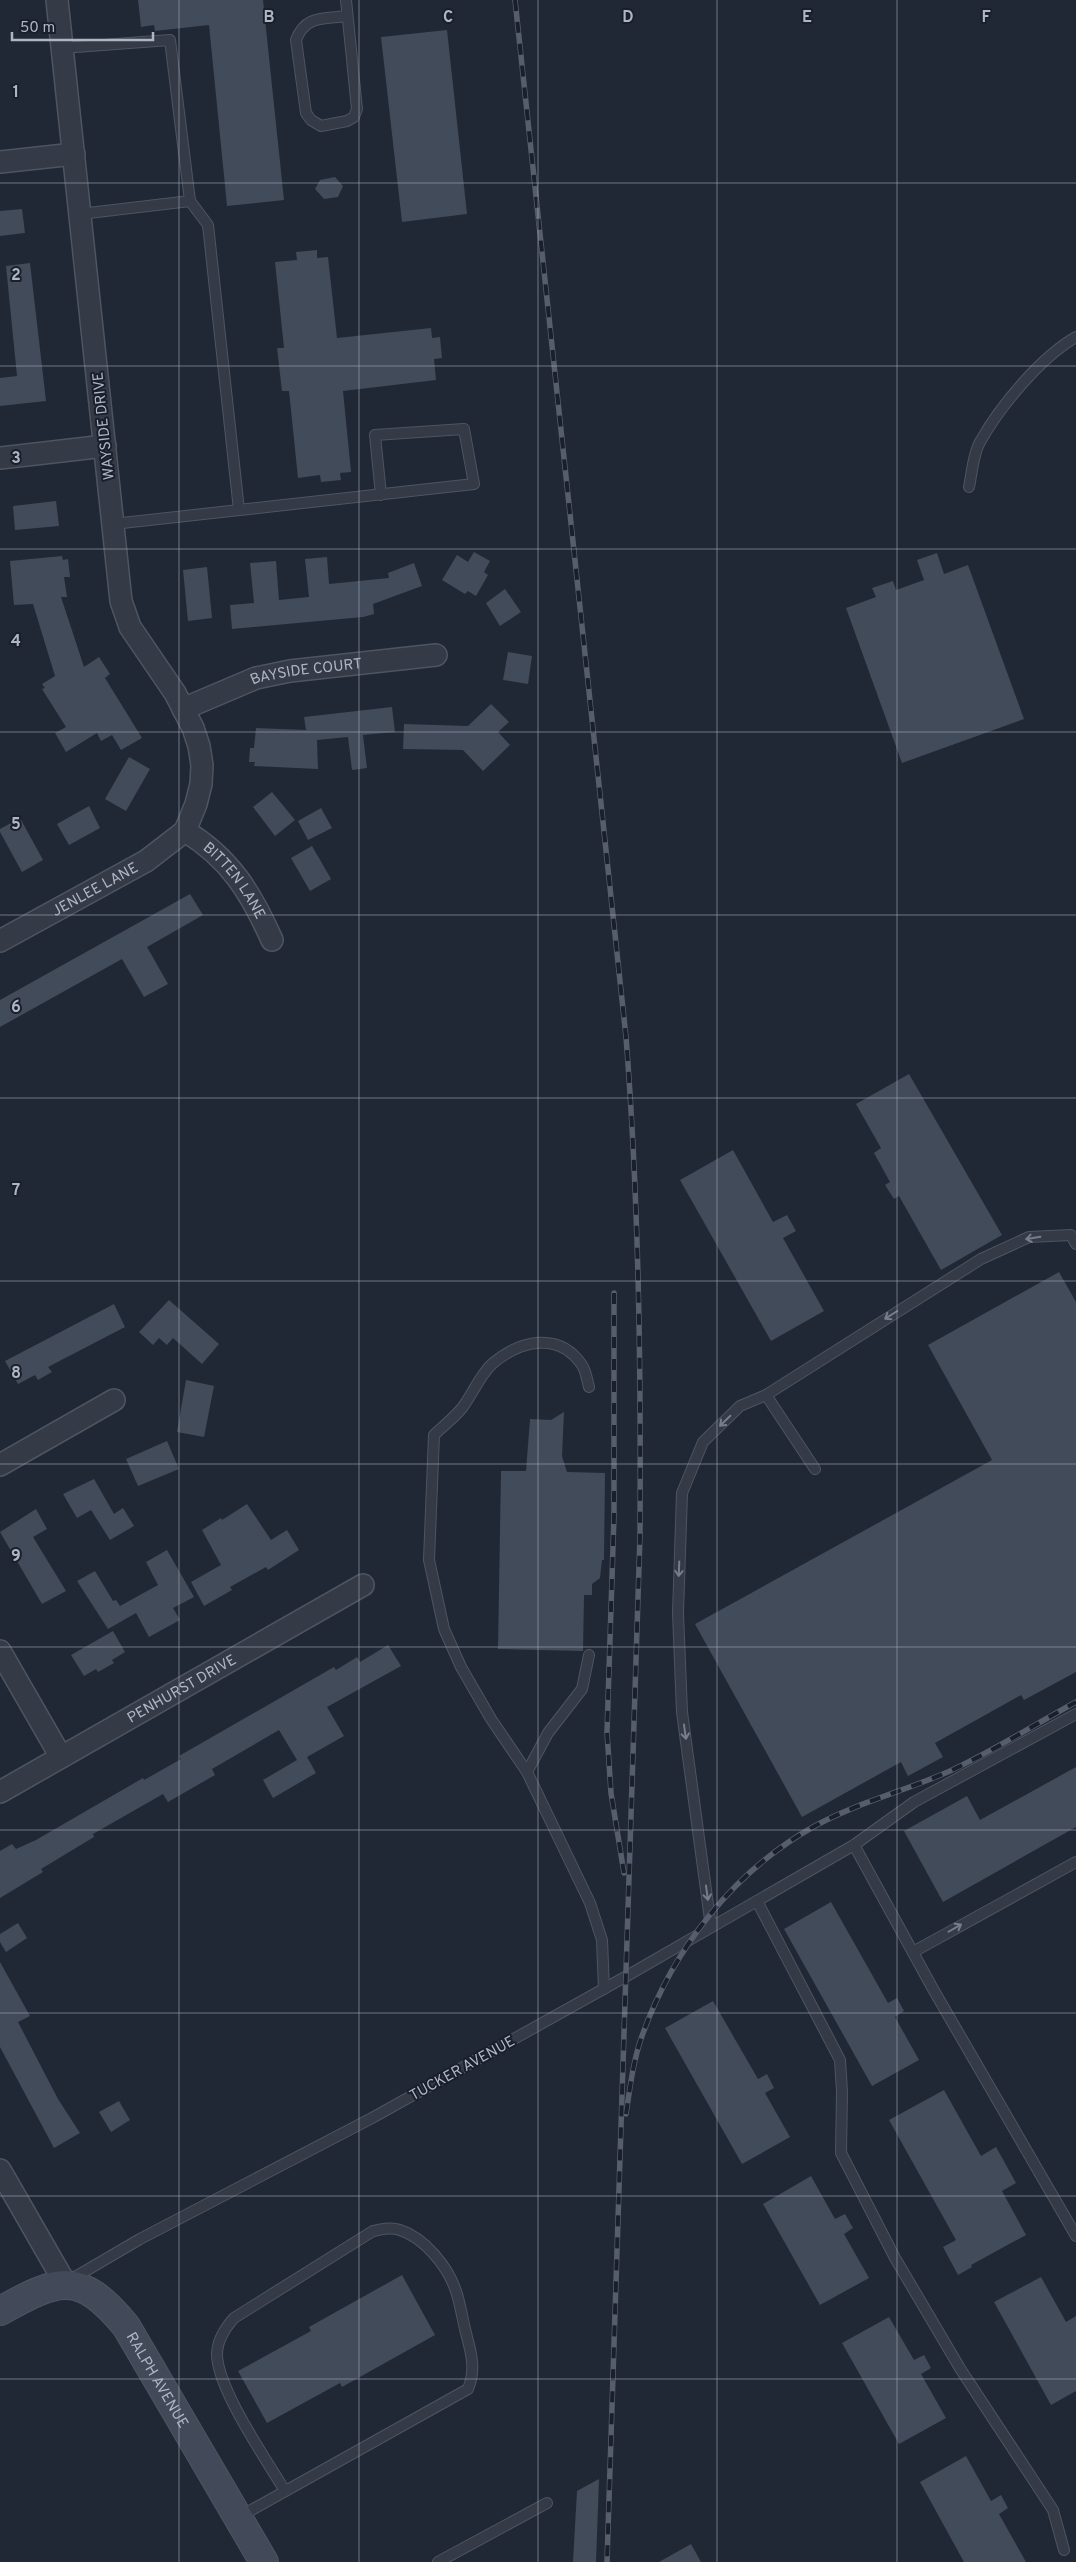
<svg xmlns="http://www.w3.org/2000/svg" width="1076" height="2562" font-family="Overpass,sans-serif">
	<style>
		.building { fill: #424b5a }
		.lines { fill: none; stroke-linecap: round; stroke-linejoin: round }
		.lane-casing { stroke: #4e5561; stroke-width: 12 }
		.street-casing { stroke: #4e5561; stroke-width: 24 }
		.secondary-casing { stroke: #4e5561; stroke-width: 30 }
		.lane { stroke: #343a46; stroke-width: 10 }
		.street { stroke: #343a46; stroke-width: 21 }
		.secondary { stroke: #424959; stroke-width: 28 }
		.rail-casing { stroke: #565e6d; stroke-width: 5.5 }
		.rail { stroke: #191f2b; stroke-width: 4; stroke-dasharray: 11; stroke-linecap: butt }
		.oneway { stroke: #777e8b }
		.grid { fill: none; stroke: #aeb5c3; stroke-width: 1; stroke-opacity: 0.55 }
		.labels { text-anchor: middle; stroke-width: 4; stroke-linejoin: round; paint-order: stroke }
		.street-label { font-size: 15px; fill: #aeb5c3; stroke: #191f2b }
		.grid-label { font-size: 16px; text-anchor: middle; font-weight: bold; fill: #aeb5c3; stroke: #191f2b; stroke-width: 4; stroke-linejoin: round; paint-order: stroke }
	</style>
	<rect width="100%" height="100%" fill="#202836"/>
	<g class="building">
		<path d="M 138,0 L 263,0 L 284,200 L 227,206 L 209,25 L 155,31 L 154,25 L 141,27 Z"/>
		<path d="M 447,30 L 467,214 L 402,222 L 381,37 Z"/>
		<path d="M 335,177 L 343,186 L 338,197 L 324,199 L 315,189 L 320,180 Z"/>
		<path d="M 22,209 L 25,233 L 0,236 L 0,211 Z"/>
		<path d="M 317,250 L 317,258 L 328,257 L 337,338 L 431,328 L 432,338 L 440,337 L 442,358 L 434,359 L 436,380 L 343,391 L 351,472 L 340,473 L 341,480 L 321,482 L 320,475 L 298,478 L 289,391 L 282,391 L 277,348 L 284,348 L 275,262 L 297,260 L 296,252 Z"/>
		<path d="M 30,263 L 46,401 L 0,406 L 0,378 L 17,376 L 6,266 Z"/>
		<path d="M 56,501 L 59,526 L 15,530 L 13,506 Z"/>
		<path d="M 474,552 L 490,561 L 484,572 L 488,575 L 476,596 L 468,591 L 465,594 L 442,580 L 457,555 L 468,562 Z"/>
		<path d="M 937,553 L 944,574 L 968,565 L 1024,719 L 902,763 L 846,608 L 876,597 L 872,588 L 893,581 L 896,590 L 924,580 L 917,560 Z"/>
		<path d="M 62,556 L 63,560 L 68,559 L 70,577 L 64,577 L 67,597 L 61,597 L 84,667 L 99,657 L 110,674 L 105,678 L 142,738 L 121,750 L 112,735 L 101,741 L 97,733 L 66,752 L 55,733 L 66,727 L 42,689 L 45,688 L 42,684 L 55,676 L 33,604 L 14,605 L 10,561 Z"/>
		<path d="M 327,557 L 329,584 L 389,578 L 388,573 L 414,563 L 422,586 L 373,604 L 374,614 L 363,617 L 232,629 L 230,605 L 254,603 L 250,563 L 276,561 L 279,600 L 309,597 L 305,559 Z"/>
		<path d="M 207,567 L 212,618 L 188,621 L 183,570 Z"/>
		<path d="M 505,589 L 521,612 L 500,626 L 486,603 Z"/>
		<path d="M 508,652 L 532,656 L 528,684 L 503,680 Z"/>
		<path d="M 491,704 L 509,722 L 498,732 L 510,745 L 483,771 L 463,750 L 403,749 L 404,724 L 468,726 Z"/>
		<path d="M 392,707 L 395,732 L 363,735 L 367,768 L 352,770 L 348,737 L 317,740 L 318,769 L 254,766 L 255,762 L 249,762 L 250,748 L 254,748 L 256,728 L 306,730 L 304,717 Z"/>
		<path d="M 129,757 L 150,769 L 126,811 L 105,799 Z"/>
		<path d="M 272,792 L 295,820 L 275,836 L 253,807 Z"/>
		<path d="M 89,806 L 100,828 L 69,845 L 57,824 Z"/>
		<path d="M 321,808 L 332,828 L 308,840 L 298,821 Z"/>
		<path d="M 20,818 L 43,860 L 22,872 L 0,832 L 0,829 Z"/>
		<path d="M 312,846 L 331,879 L 310,891 L 291,858 Z"/>
		<path d="M 190,894 L 203,915 L 147,947 L 168,984 L 144,997 L 122,959 L 0,1027 L 0,1000 Z"/>
		<path d="M 909,1074 L 1002,1235 L 941,1270 L 899,1196 L 894,1199 L 885,1185 L 890,1182 L 874,1153 L 881,1148 L 856,1104 Z"/>
		<path d="M 733,1150 L 773,1222 L 787,1215 L 796,1231 L 783,1238 L 824,1311 L 771,1341 L 680,1180 Z"/>
		<path d="M 1059,1272 L 1076,1302 L 1076,1672 L 1024,1700 L 1021,1695 L 935,1743 L 943,1757 L 908,1776 L 901,1762 L 802,1817 L 695,1624 L 992,1460 L 928,1345 Z"/>
		<path d="M 169,1300 L 219,1344 L 202,1364 L 173,1338 L 167,1345 L 159,1338 L 153,1345 L 139,1332 Z"/>
		<path d="M 114,1304 L 125,1327 L 48,1367 L 52,1372 L 38,1380 L 35,1375 L 18,1384 L 5,1361 Z"/>
		<path d="M 186,1380 L 214,1386 L 204,1437 L 177,1432 Z"/>
		<path d="M 564,1412 L 562,1456 L 567,1472 L 605,1473 L 604,1560 L 602,1560 L 600,1578 L 592,1584 L 592,1595 L 584,1595 L 583,1651 L 498,1649 L 501,1471 L 526,1471 L 530,1419 L 551,1420 Z"/>
		<path d="M 167,1441 L 179,1469 L 138,1486 L 126,1459 Z"/>
		<path d="M 94,1479 L 114,1514 L 123,1508 L 134,1526 L 110,1540 L 91,1510 L 77,1518 L 63,1494 Z"/>
		<path d="M 247,1504 L 271,1540 L 287,1530 L 299,1550 L 268,1570 L 266,1567 L 230,1587 L 232,1590 L 204,1606 L 191,1582 L 221,1565 L 202,1530 L 221,1518 L 222,1520 Z"/>
		<path d="M 36,1509 L 47,1529 L 33,1537 L 66,1591 L 42,1604 L 0,1532 Z"/>
		<path d="M 167,1550 L 194,1597 L 173,1608 L 180,1620 L 149,1637 L 136,1613 L 108,1629 L 77,1581 L 95,1571 L 113,1601 L 116,1600 L 120,1606 L 158,1585 L 146,1562 Z"/>
		<path d="M 113,1631 L 125,1652 L 112,1660 L 114,1663 L 98,1672 L 96,1669 L 84,1676 L 71,1655 Z"/>
		<path d="M 388,1645 L 401,1666 L 327,1707 L 344,1736 L 307,1757 L 316,1773 L 273,1798 L 263,1780 L 297,1760 L 279,1730 L 212,1769 L 215,1775 L 168,1802 L 163,1794 L 93,1834 L 94,1837 L 41,1869 L 43,1872 L 0,1898 L 0,1851 L 12,1844 L 16,1849 L 36,1840 L 143,1778 L 144,1780 L 181,1759 L 179,1756 L 334,1667 L 336,1670 L 357,1657 L 360,1662 Z"/>
		<path d="M 1076,1767 L 1076,1827 L 943,1902 L 904,1831 L 967,1796 L 980,1820 Z"/>
		<path d="M 831,1902 L 888,2003 L 897,1998 L 904,2011 L 895,2017 L 919,2060 L 872,2086 L 784,1929 Z"/>
		<path d="M 18,1923 L 27,1938 L 6,1952 L 0,1942 L 0,1934 Z"/>
		<path d="M 0,1962 L 30,2016 L 18,2022 L 58,2099 L 80,2133 L 54,2148 L 0,2047 Z"/>
		<path d="M 713,2001 L 758,2079 L 767,2074 L 774,2088 L 765,2093 L 790,2137 L 742,2164 L 665,2028 Z"/>
		<path d="M 944,2090 L 981,2156 L 996,2147 L 1000,2154 L 1016,2183 L 1002,2191 L 1026,2235 L 971,2265 L 972,2267 L 958,2275 L 943,2247 L 956,2240 L 889,2120 Z"/>
		<path d="M 119,2101 L 130,2120 L 111,2132 L 99,2112 Z"/>
		<path d="M 811,2176 L 835,2219 L 845,2214 L 853,2228 L 844,2234 L 869,2278 L 820,2305 L 763,2204 Z"/>
		<path d="M 402,2275 L 435,2335 L 342,2387 L 340,2383 L 267,2423 L 238,2371 L 311,2331 L 309,2327 Z"/>
		<path d="M 1041,2277 L 1066,2322 L 1076,2316 L 1076,2391 L 1051,2405 L 994,2302 Z"/>
		<path d="M 889,2317 L 914,2360 L 924,2355 L 931,2368 L 921,2374 L 946,2418 L 899,2444 L 842,2343 Z"/>
		<path d="M 966,2456 L 991,2501 L 1001,2495 L 1008,2508 L 999,2514 L 1026,2562 L 964,2562 L 920,2482 Z"/>
		<path d="M 599,2479 L 596,2562 L 573,2562 L 577,2491 Z"/>
		<path d="M 691,2544 L 701,2562 L 659,2562 Z"/>
	</g>
	<g class="lines">
		<defs>
			<g id="lane">
				<path d="M 346,0 L 357,109 L 354,117 L 347,121 L 321,126 L 311,120 L 306,113 L 296,40 C 305,15 324,19 347,16"/>
				<path d="M 62,48 L 170,40 L 190,201 L 80,214"/>
				<path d="M 190,201 L 208,225 L 239,510"/>
				<path d="M 969,487 C 972,473 973,454 980,442 C 1000,406 1041,357 1076,337"/>
				<path d="M 113,524 L 474,484 L 464,429 L 375,435 L 381,495"/>
				<path d="M 589,1387 C 587,1380 586,1371 582,1365 C 559,1331 520,1340 492,1364 C 480,1375 472,1395 462,1408 C 454,1418 443,1426 434,1435 L 429,1560 L 444,1629 L 461,1667 L 491,1719 L 527,1772 L 590,1903 L 602,1940 L 604,1989"/>
				<path d="M 766,1395 L 815,1469"/>
				<path d="M 527,1772 L 548,1733 L 582,1689 L 589,1655"/>
				<path d="M 854,1845 L 933,1989 L 1076,2236"/>
				<path d="M 757,1901 L 840,2060 L 842,2092 L 841,2153 L 895,2258 L 961,2370 L 1053,2510 L 1064,2550"/>
				<path d="M 711,1927 L 682,1712 L 678,1613 L 682,1493 L 703,1442 L 740,1406 L 766,1395 L 981,1259 L 1029,1237 L 1071,1235 L 1076,1244"/>
				<path d="M 913,1952 L 1076,1862"/>
				<path d="M 70,2280 L 140,2239 L 372,2118 L 625,1977 L 854,1845 L 914,1802 L 1076,1714"/>
				<path d="M 239,2517 L 468,2389 C 477,2368 470,2349 465,2329 C 462,2316 460,2303 456,2291 C 448,2267 425,2238 400,2230 C 391,2227 383,2229 373,2231 L 234,2318 C 225,2328 217,2341 217,2355 C 218,2390 266,2459 285,2491"/>
				<path d="M 438,2562 L 547,2503"/>
			</g>
			<g id="street">
				<path d="M 0,162 L 74,154"/>
				<path d="M 0,458 L 105,446"/>
				<path id="s1" d="M 183,709 L 256,678 L 290,671 L 436,655"/>
				<path id="s2" d="M 185,831 C 230,858 251,893 272,940"/>
				<path id="s3" d="M 0,941 L 146,861 L 185,831 L 196,804 L 201,784 L 202,765 L 199,746 L 193,728 L 175,693 L 130,627 L 121,601 L 57,0"/>
				<path d="M 0,1465 L 114,1400"/>
				<path d="M 0,1651 L 61,1757"/>
				<path id="s4" d="M 0,1792 L 363,1585"/>
				<path d="M 0,2170 L 65,2283"/>
			</g>
			<g id="secondary">
				<path id="s5" d="M 0,2311 C 58,2279 79,2269 126,2326 L 264,2562"/>
			</g>
		</defs>
		<use href="#lane" class="lane-casing"/>
		<use href="#street" class="street-casing"/>
		<use href="#secondary" class="secondary-casing"/>
		<use href="#lane" class="lane"/>
		<use href="#street" class="street"/>
		<use href="#secondary" class="secondary"/>
		<defs>
			<g id="rail">
				<path d="M 515,0 L 626,1037 C 639,1203 641,1369 640,1536 L 607,2562"/>
				<path d="M 614,1293 L 614,1516 L 607,1732 L 611,1793 L 624,1873"/>
				<path d="M 626,2114 C 630,2088 633,2061 642,2036 C 673,1949 733,1872 813,1827 C 856,1803 905,1791 950,1771 C 993,1751 1034,1725 1076,1702"/>
			</g>
		</defs>
		<use href="#rail" class="rail-casing"/>
		<use href="#rail" class="rail"/>
	</g>
	<defs><path id="oneway-shaft" d="M-6 0H5M1.5-3L5.5 0L1.5 3" fill="none" stroke-width="1.6" stroke-linecap="round" stroke-linejoin="round" transform="scale(1.25)"/></defs>
	<g class="oneway">
		<use href="#oneway-shaft" transform="translate(1033 1238) rotate(171)"/>
		<use href="#oneway-shaft" transform="translate(891 1315) rotate(148)"/>
		<use href="#oneway-shaft" transform="translate(725 1421) rotate(136)"/>
		<use href="#oneway-shaft" transform="translate(679 1569) rotate(92)"/>
		<use href="#oneway-shaft" transform="translate(685 1732) rotate(82)"/>
		<use href="#oneway-shaft" transform="translate(707 1893) rotate(82)"/>
		<use href="#oneway-shaft" transform="translate(955 1928) rotate(-30)"/>
	</g>
	<path class="grid" d="M 179,0 L 179,2562M 359,0 L 359,2562M 538,0 L 538,2562M 717,0 L 717,2562M 897,0 L 897,2562M 0,183 L 1076,183M 0,366 L 1076,366M 0,549 L 1076,549M 0,732 L 1076,732M 0,915 L 1076,915M 0,1098 L 1076,1098M 0,1281 L 1076,1281M 0,1464 L 1076,1464M 0,1647 L 1076,1647M 0,1830 L 1076,1830M 0,2013 L 1076,2013M 0,2196 L 1076,2196M 0,2379 L 1076,2379"/>
	<g class="labels">
		<g class="street-label">
			<text transform="translate(103 426) rotate(-96)" y="5">WAYSIDE DRIVE</text>
			<text dy="5" stroke="none"><textPath href="#s1" startOffset="130">BAYSIDE COURT</textPath></text>
			<text dy="5" stroke="none"><textPath href="#s2" startOffset="71">BITTEN LANE</textPath></text>
			<text dy="5" stroke="none"><textPath href="#s3" startOffset="108">JENLEE LANE</textPath></text>
			<text dy="5" stroke="none"><textPath href="#s4" startOffset="209">PENHURST DRIVE</textPath></text>
			<text transform="translate(462 2068) rotate(-29)" y="5">TUCKER AVENUE</text>
			<text dy="5" stroke="none"><textPath href="#s5" startOffset="209">RALPH AVENUE</textPath></text>
		</g>
	</g>
	<g class="grid-label">
		<text x="269" y="22">B</text>
		<text x="448" y="22">C</text>
		<text x="628" y="22">D</text>
		<text x="807" y="22">E</text>
		<text x="986" y="22">F</text>
		<text x="16" y="97">1</text>
		<text x="16" y="280">2</text>
		<text x="16" y="463">3</text>
		<text x="16" y="646">4</text>
		<text x="16" y="829">5</text>
		<text x="16" y="1012">6</text>
		<text x="16" y="1195">7</text>
		<text x="16" y="1378">8</text>
		<text x="16" y="1561">9</text>
	</g>
	<path d="M12 32v8h141v-8" fill="none" stroke="#aeb5c3" stroke-width="2.5"/>
	<text x="20" y="32" font-size="15" fill="#aeb5c3" stroke="#191f2b" stroke-width="4" paint-order="stroke">50 m</text>
</svg>
